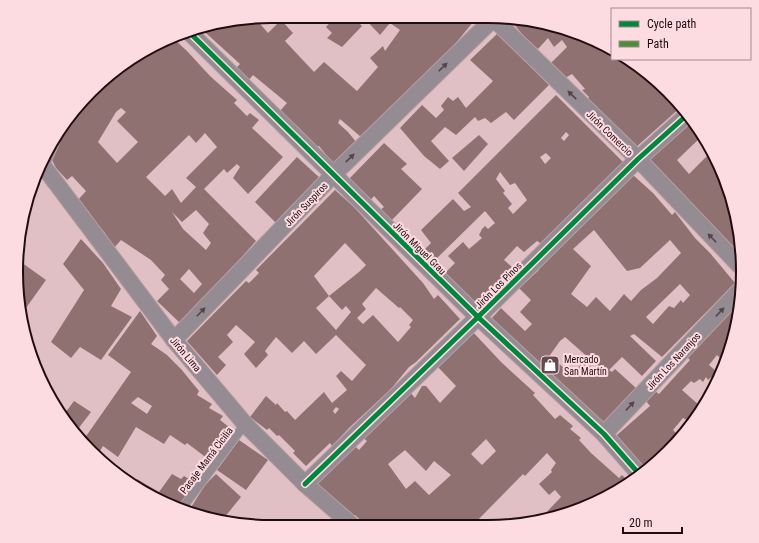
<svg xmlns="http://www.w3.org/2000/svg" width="759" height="543" font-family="'Roboto Condensed',sans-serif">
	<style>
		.building { fill: #907172; fill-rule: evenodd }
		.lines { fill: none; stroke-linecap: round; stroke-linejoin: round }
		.service-casing { stroke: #b89ea2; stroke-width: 10 }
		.pedestrian-casing { stroke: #b89ea2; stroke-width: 14 }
		.minor-casing { stroke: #b89ea2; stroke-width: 18 }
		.service { stroke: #948b93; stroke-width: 8 }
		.pedestrian { stroke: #948b93; stroke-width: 12 }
		.minor { stroke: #948b93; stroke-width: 16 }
		.quiet { stroke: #4a8e39; stroke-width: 4; stroke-dasharray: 8 4; stroke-linecap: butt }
		.cycleway-casing { stroke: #fcdce1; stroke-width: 8 }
		.cycleway { stroke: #00873e; stroke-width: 5 }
		.oneway { fill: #55454b }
		.labels { text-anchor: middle; stroke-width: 4; stroke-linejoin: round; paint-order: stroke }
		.street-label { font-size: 10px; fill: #210c10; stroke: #fcdce1 }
		.poi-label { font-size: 10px; fill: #210c10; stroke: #fcdce1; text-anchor: start }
		.rim { fill: none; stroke: #210c10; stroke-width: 2 }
	</style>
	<rect width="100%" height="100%" fill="#e1c0c5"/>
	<g class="building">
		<path d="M 335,17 L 357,18 L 355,19 L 362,26 L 342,47 L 327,38 L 332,33 L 326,27 Z"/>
		<path d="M 255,18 L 268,33 L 281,20 L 293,33 L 285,41 L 314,72 L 324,62 L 357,91 L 378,67 L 370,58 L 383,46 L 385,51 L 400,30 L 390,23 L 380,35 L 364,18 L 474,21 L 451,49 L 361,137 L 340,119 L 338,123 L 348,132 L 357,143 L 334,165 L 319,146 L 316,147 L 300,129 L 280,111 L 287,103 L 253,75 L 247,82 L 234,70 L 240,64 L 207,34 L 198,28 L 205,25 L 248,19 L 249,21 L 251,19 Z"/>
		<path d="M 511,20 L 538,21 L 612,49 L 612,59 L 626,59 L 680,103 L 682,106 L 634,149 L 587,100 L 589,97 L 582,90 L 585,89 L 572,74 L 565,78 L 550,64 L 567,47 L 562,40 L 554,47 L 548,38 L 538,49 L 525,38 Z"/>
		<path d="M 498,33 L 549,85 L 514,120 L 506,112 L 491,123 L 485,118 L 478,121 L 475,117 L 456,135 L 445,127 L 431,141 L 449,161 L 440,169 L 424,156 L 400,128 L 422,105 L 436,118 L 444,110 L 441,106 L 448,97 L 453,101 L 458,97 L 466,108 L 493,81 L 470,60 Z"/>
		<path d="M 174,39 L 187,51 L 210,76 L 237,100 L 234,103 L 247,116 L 250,113 L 259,120 L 252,128 L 283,157 L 248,194 L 233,178 L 240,167 L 237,164 L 227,173 L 224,169 L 204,189 L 256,241 L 235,265 L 180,323 L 157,301 L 169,289 L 161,280 L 165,275 L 151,260 L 121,240 L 114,248 L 103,236 L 105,233 L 87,213 L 89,212 L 78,200 L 86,191 L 72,176 L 67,180 L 56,168 L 52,160 L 62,129 L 79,103 L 130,59 ZM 121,108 L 126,112 L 117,121 L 138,142 L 117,163 L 98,142 L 116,112 ZM 205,133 L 217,147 L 186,178 L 196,187 L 181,203 L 172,189 L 165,196 L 146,177 L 189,135 L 196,143 ZM 196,210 L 209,224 L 203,233 L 211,243 L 206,250 L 183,229 L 172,212 L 182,222 ZM 189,269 L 202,284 L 194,293 L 180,279 Z"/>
		<path d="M 556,95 L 624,163 L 543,245 L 537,241 L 524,252 L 517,246 L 504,260 L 512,267 L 475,306 L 443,275 L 455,263 L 448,256 L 463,242 L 469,249 L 482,238 L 479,235 L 482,229 L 485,226 L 488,229 L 495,223 L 485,211 L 430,265 L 421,253 L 431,243 L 421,230 L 453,199 L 464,211 L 471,207 L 458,193 ZM 566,132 L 569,135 L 564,141 L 561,138 ZM 546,153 L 551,158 L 545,164 L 540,157 ZM 500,172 L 510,185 L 515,183 L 527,200 L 513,214 L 508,208 L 512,204 L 503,193 L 505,191 L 496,179 Z"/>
		<path d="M 690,122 L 700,138 L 677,160 L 689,174 L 709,154 L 730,190 L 738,256 L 649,160 Z"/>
		<path d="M 479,135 L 488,144 L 464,171 L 452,158 Z"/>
		<path d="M 384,143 L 407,164 L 401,169 L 422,189 L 391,221 L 380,210 L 384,207 L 374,196 L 369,202 L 349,179 Z"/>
		<path d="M 297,157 L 321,179 L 276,223 L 255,202 Z"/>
		<path d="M 633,175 L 653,193 L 672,215 L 675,212 L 695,238 L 710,253 L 735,283 L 662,357 L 634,334 L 630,336 L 656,361 L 642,376 L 622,357 L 609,370 L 612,372 L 615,369 L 636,388 L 626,402 L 609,421 L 603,422 L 598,420 L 491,319 L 501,308 L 525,331 L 532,324 L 520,312 L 531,300 L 519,288 L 539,270 L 537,267 ZM 594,230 L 627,271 L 640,268 L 670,240 L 681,253 L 657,278 L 641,290 L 631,301 L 624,294 L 610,311 L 596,297 L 587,307 L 571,294 L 591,266 L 573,249 ZM 680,284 L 690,295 L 683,303 L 681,300 L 674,308 L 669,306 L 653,324 L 646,317 ZM 565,337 L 599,367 L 595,371 L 584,360 L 572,376 L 550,355 L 560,341 Z"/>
		<path d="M 36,179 L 40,184 L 31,197 Z"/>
		<path d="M 335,190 L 354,207 L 423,283 L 434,299 L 438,295 L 460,319 L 416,362 L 409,367 L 391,389 L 349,428 L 332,446 L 330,443 L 306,466 L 293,453 L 295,451 L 279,435 L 277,436 L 269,428 L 267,430 L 250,417 L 266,396 L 276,405 L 277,403 L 285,412 L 287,411 L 295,420 L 324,392 L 332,403 L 347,390 L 336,376 L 341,371 L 352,381 L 366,365 L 336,335 L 316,354 L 304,341 L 292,353 L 276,337 L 265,351 L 268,355 L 256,368 L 244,354 L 255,342 L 236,325 L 227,335 L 233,342 L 218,357 L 226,365 L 217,375 L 187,341 L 246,281 L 249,283 L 259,273 L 256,270 ZM 345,243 L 366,265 L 359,272 L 329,296 L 314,276 ZM 376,288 L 399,308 L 400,307 L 413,320 L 409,325 L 411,327 L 398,342 L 373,315 L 363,324 L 357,318 L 366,309 L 362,304 ZM 329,296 L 342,310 L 346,306 L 351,312 L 336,330 L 316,308 ZM 336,407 L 339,409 L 335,414 L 333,411 Z"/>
		<path d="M 81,239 L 103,263 L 121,289 L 111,306 L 132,317 L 101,360 L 80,347 L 71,358 L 51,342 L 84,290 L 63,264 Z"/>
		<path d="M 18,260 L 46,280 L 21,315 L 18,305 Z"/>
		<path d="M 739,302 L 723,361 L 717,355 L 709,365 L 717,372 L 708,380 L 706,377 L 703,382 L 700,379 L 694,383 L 691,381 L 682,390 L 700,406 L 689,421 L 683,418 L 673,430 L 678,435 L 656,464 L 647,470 L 618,441 L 616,438 L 617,435 L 650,406 L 646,401 L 655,391 L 659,394 L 690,360 L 687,357 Z"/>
		<path d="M 140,311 L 157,336 L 151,344 L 167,355 L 181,369 L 199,391 L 197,395 L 212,404 L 209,408 L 223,416 L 220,420 L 234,431 L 212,462 L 187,443 L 185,445 L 170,435 L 164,444 L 136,427 L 118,457 L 103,446 L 98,454 L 82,442 L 131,372 L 108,355 ZM 138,397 L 152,406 L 147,414 L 131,403 Z"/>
		<path d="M 472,331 L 501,362 L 535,393 L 533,395 L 555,419 L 560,415 L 573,426 L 570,429 L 581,438 L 579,440 L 591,453 L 619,478 L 622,475 L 629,482 L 600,501 L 540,519 L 561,497 L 555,490 L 549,495 L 539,484 L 552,472 L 551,470 L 556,463 L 547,453 L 525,476 L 523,474 L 473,525 L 367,526 L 355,515 L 353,517 L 316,483 L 354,445 L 359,450 L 367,441 L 362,437 L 410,392 L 415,398 L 422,386 L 426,386 L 440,403 L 456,386 L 437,366 ZM 486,439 L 496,451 L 482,465 L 471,454 ZM 405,450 L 426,471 L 434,461 L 451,475 L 429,495 L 415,481 L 406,489 L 388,464 Z"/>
		<path d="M 74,401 L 91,412 L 75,433 L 63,416 Z"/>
		<path d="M 239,440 L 268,460 L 246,490 L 217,470 Z"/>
		<path d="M 172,474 L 181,479 L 184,476 L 196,483 L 179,506 L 158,501 L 135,482 L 137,479 L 159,492 Z"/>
		<path d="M 216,474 L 241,497 L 224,518 L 190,509 L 205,485 Z"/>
	</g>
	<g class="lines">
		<defs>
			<path id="service" d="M 183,507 L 245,424"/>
			<path id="pedestrian" d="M 43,165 L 53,142"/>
			<g id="minor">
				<path d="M 495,20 L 638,159 L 739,265"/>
				<path d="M 189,32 L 478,317 L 604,434 L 640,475"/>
				<path d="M 41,163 L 174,340 L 245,424 L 305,484 L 353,526"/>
				<path d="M 174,340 L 333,175 L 492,20"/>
				<path d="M 604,434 L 742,288"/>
				<path d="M 305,484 L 478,317 L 638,159 L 687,115"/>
			</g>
		</defs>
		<use href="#service" class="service-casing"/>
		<use href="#pedestrian" class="pedestrian-casing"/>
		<use href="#minor" class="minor-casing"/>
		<use href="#service" class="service"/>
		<use href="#pedestrian" class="pedestrian"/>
		<use href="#minor" class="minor"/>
		<path class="quiet" d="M 43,165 L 53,142"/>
		<defs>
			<g id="cycleway">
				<path d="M 189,32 L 478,317 L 604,434 L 640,475"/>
				<path d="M 305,484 L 478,317 L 638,159 L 687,115"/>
			</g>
		</defs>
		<use href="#cycleway" class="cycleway-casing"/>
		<use href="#cycleway" class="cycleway"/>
	</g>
	<defs><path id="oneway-solid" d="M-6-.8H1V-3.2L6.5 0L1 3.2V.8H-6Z"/></defs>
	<g class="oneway">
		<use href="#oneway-solid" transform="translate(443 67) rotate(-44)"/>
		<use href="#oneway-solid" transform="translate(572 95) rotate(-136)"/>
		<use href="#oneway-solid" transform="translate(350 158) rotate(-44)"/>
		<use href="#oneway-solid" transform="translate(712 238) rotate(-134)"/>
		<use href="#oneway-solid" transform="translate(201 312) rotate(-46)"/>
		<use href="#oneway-solid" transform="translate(720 312) rotate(-47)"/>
		<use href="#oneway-solid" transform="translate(630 406) rotate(-47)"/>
	</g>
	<defs>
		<symbol id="shop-square" viewBox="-11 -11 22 22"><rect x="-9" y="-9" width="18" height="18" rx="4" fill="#644b4f" stroke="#fcdce1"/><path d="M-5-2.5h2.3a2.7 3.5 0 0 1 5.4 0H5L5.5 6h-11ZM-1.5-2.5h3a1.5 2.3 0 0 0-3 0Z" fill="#fff"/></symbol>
	</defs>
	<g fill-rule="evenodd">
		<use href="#shop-square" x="539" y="354" width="22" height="22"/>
	</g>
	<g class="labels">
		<g class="street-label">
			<text transform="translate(610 133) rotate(44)" y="4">Jirón Comercio</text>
			<text transform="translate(306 204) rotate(-46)" y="4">Jirón Suspiros</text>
			<text transform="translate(420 248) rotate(45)" y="4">Jirón Miguel Grau</text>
			<text transform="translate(498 285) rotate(-45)" y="4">Jirón Los Pinos</text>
			<text transform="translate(186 354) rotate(50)" y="4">Jirón Lima</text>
			<text transform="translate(673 361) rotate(-47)" y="4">Jirón Los Naranjos</text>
			<text transform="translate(206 460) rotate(-53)" y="4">Pasaje Mamá Cicilia</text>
		</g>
		<g class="poi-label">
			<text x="564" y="363">Mercado<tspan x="564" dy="12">San Martín</tspan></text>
		</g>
	</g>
	<path d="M0 0H759V543H0ZM271 23H488A248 248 0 0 1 736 271V272A248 248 0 0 1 488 520H271A248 248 0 0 1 23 272V271A248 248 0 0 1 271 23Z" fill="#fcdce1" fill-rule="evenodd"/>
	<path class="rim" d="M271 23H488A248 248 0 0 1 736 271V272A248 248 0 0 1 488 520H271A248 248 0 0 1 23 272V271A248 248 0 0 1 271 23Z"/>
	<rect x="611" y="8" width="140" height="52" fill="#fcdce1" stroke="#a4898d"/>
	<rect x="619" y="21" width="20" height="6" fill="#00873e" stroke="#a4898d"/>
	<text x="647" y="28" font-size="12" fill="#210c10">Cycle path</text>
	<rect x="619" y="41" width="20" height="6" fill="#4a8e39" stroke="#a4898d"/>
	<text x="647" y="48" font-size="12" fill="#210c10">Path</text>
	<path d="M623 527v6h59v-6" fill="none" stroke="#210c10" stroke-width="2"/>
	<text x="629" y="527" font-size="12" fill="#210c10" stroke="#fcdce1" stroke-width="3" paint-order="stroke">20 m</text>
</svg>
